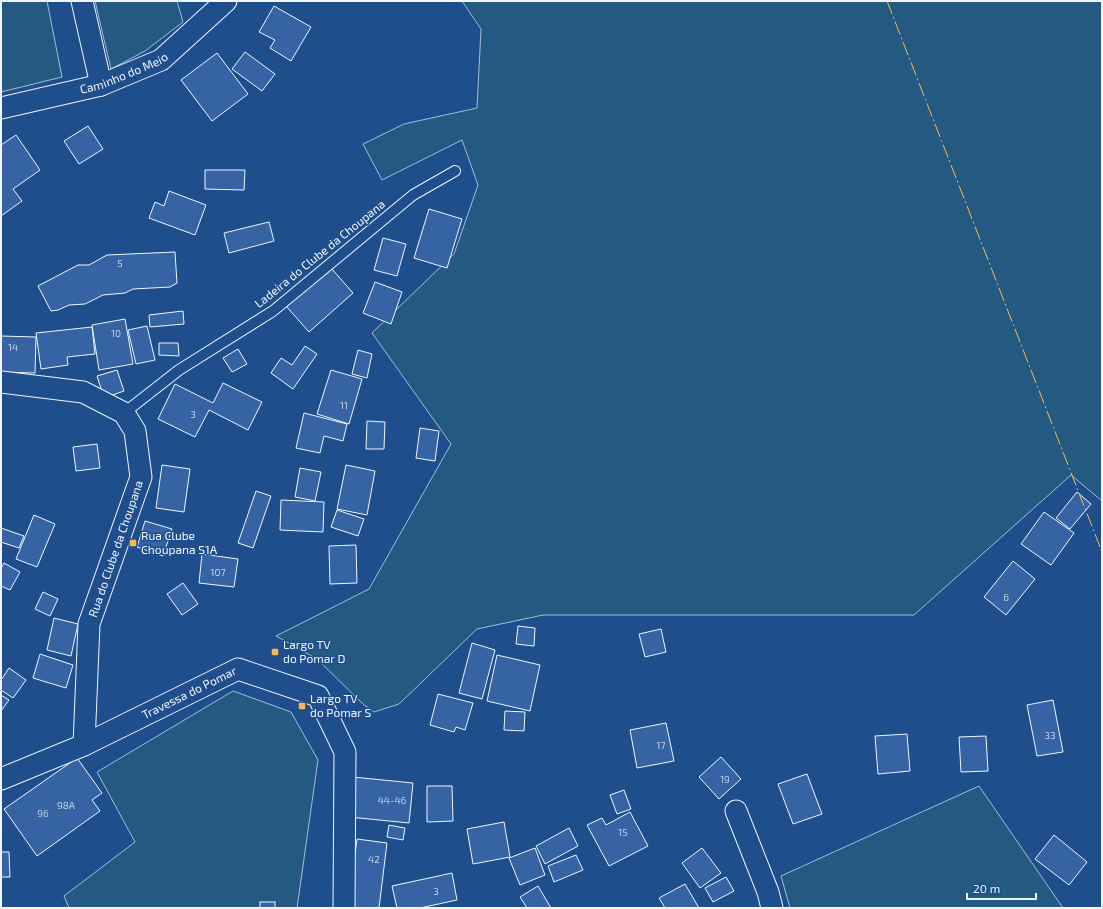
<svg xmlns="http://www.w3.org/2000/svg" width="1103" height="909" font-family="'Exo 2',sans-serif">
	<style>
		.green { fill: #245a82; stroke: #a8bbd7 }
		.building { fill: #3563a3; stroke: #f2f6ff }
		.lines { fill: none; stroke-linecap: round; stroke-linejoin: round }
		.lane-casing { stroke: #f2f6ff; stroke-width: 12 }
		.street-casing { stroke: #f2f6ff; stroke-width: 23 }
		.lane { stroke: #1f4e8c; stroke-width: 10 }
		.street { stroke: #1f4e8c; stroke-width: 21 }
		.power { stroke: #ffb74d; stroke-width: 1; stroke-dasharray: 14 3 2 3; stroke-linecap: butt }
		.poi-dot { fill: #ffb74d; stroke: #1f4e8c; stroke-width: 1.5 }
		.labels { text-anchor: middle; stroke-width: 3; stroke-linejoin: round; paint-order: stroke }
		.number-label { font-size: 10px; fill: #c3d1e8 }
		.street-label { font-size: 12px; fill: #f2f6ff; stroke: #1f4e8c }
		.poi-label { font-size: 12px; fill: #f2f6ff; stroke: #1f4e8c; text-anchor: start }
	</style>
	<rect width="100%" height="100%" fill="#1f4e8c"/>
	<g class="green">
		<path d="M 1,1 L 47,1 L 62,77 L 1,92 Z"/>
		<path d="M 95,1 L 177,1 L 183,22 L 145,51 L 111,69 Z"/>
		<path d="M 462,1 L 1102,1 L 1102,501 L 1071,475 L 914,615 L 543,615 L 477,629 L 399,704 L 374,712 L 363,704 L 317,659 L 276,636 L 369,589 L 451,444 L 372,333 L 454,254 L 478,185 L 462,140 L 382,180 L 363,144 L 404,124 L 477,108 L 481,29 Z"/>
		<path d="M 233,691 L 291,712 L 318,760 L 297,908 L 69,908 L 64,896 L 135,842 L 97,772 Z"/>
		<path d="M 979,786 L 1063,908 L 790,908 L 781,876 Z"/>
	</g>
	<g class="building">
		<path d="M 274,6 L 311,27 L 291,61 L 270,48 L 275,40 L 259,32 Z"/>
		<path d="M 245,52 L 275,74 L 262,91 L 232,69 Z"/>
		<path d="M 217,53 L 248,94 L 212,121 L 181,80 Z"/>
		<path d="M 88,126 L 103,149 L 79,164 L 64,141 Z"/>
		<path d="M 16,135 L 40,170 L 13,189 L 22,201 L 1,216 L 1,145 Z"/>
		<path d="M 205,170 L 245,170 L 244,190 L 205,189 Z"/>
		<path d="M 169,191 L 206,205 L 195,235 L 149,218 L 155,202 L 164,206 Z"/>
		<path d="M 429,209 L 462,219 L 447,268 L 414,258 Z"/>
		<path d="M 269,222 L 274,241 L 229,253 L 224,233 Z"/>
		<path d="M 383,238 L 406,244 L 397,276 L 374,270 Z"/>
		<path d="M 175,252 L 177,283 L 170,287 L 133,289 L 125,293 L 103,295 L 85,304 L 69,305 L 58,310 L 51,311 L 38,286 L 78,265 L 89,265 L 107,255 Z"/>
		<path d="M 331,268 L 353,293 L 309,332 L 286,306 Z"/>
		<path d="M 375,282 L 402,292 L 391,324 L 363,313 Z"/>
		<path d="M 183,311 L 184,324 L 150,327 L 149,315 Z"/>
		<path d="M 125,319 L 133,364 L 99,370 L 92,325 Z"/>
		<path d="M 147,326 L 155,360 L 136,364 L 128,330 Z"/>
		<path d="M 92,327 L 95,354 L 67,357 L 68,365 L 41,369 L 36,333 Z"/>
		<path d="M 1,336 L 36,337 L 35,373 L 1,372 Z"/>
		<path d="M 159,343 L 178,343 L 179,356 L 159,355 Z"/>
		<path d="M 305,346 L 317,354 L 293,389 L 271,373 L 281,358 L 292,365 Z"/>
		<path d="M 238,349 L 247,364 L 232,372 L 223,358 Z"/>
		<path d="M 358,350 L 372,354 L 367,378 L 352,374 Z"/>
		<path d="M 117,370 L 124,391 L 104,398 L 97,376 Z"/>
		<path d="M 331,370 L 362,379 L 349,424 L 317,414 Z"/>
		<path d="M 223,383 L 262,402 L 248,430 L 209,410 L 195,437 L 158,419 L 175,384 L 213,403 Z"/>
		<path d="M 304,413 L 347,424 L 343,441 L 324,436 L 320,453 L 296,448 Z"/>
		<path d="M 367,421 L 385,422 L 384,449 L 366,449 Z"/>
		<path d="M 420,428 L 439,431 L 435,461 L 416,458 Z"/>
		<path d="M 97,444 L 100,468 L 76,471 L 73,447 Z"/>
		<path d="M 162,465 L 190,469 L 184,512 L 156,508 Z"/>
		<path d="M 346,465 L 375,471 L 367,515 L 337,509 Z"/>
		<path d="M 300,468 L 321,472 L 315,501 L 295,497 Z"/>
		<path d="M 256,491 L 271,496 L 253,548 L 238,543 Z"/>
		<path d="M 1077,492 L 1091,504 L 1070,529 L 1056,518 Z"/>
		<path d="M 281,500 L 324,502 L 323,532 L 280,530 Z"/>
		<path d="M 337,510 L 364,519 L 358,536 L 331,527 Z"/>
		<path d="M 1044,512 L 1074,533 L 1051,565 L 1021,544 Z"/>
		<path d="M 34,515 L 55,524 L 37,567 L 16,559 Z"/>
		<path d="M 145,521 L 172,529 L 163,556 L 137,547 Z"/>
		<path d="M 1,528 L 24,536 L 19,548 L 1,542 Z"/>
		<path d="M 356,545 L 357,583 L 330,584 L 329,546 Z"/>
		<path d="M 202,554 L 238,559 L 234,587 L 199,583 Z"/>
		<path d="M 1013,561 L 1035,579 L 1006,615 L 984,597 Z"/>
		<path d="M 4,563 L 20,572 L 10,590 L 1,586 L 1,568 Z"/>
		<path d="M 183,583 L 198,604 L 182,615 L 167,594 Z"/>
		<path d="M 43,592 L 58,599 L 50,616 L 35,609 Z"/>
		<path d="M 54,618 L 78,624 L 71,656 L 47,650 Z"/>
		<path d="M 518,626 L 535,628 L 534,646 L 516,644 Z"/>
		<path d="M 661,629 L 666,652 L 645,657 L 639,634 Z"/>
		<path d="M 472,643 L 495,650 L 482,699 L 459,693 Z"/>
		<path d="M 40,654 L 73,665 L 66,688 L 33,678 Z"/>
		<path d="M 497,655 L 540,665 L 530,711 L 487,701 Z"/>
		<path d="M 9,668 L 26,680 L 13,698 L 1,690 L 1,680 Z"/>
		<path d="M 438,694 L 473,703 L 465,730 L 456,727 L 454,732 L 430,725 Z"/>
		<path d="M 1,695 L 9,700 L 1,711 Z"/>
		<path d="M 1053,700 L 1063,752 L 1037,756 L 1027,705 Z"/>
		<path d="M 505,711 L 525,712 L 524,731 L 504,730 Z"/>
		<path d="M 666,723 L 674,761 L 637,768 L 630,730 Z"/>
		<path d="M 907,734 L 910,771 L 878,774 L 875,736 Z"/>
		<path d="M 986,736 L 988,771 L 961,772 L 959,737 Z"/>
		<path d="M 721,757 L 741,779 L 719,799 L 699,777 Z"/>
		<path d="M 77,758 L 102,793 L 92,800 L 100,811 L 37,856 L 4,809 Z"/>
		<path d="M 807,774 L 822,814 L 793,824 L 778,784 Z"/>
		<path d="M 353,777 L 413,783 L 409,823 L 349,817 Z"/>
		<path d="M 427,786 L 452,786 L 453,821 L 427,822 Z"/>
		<path d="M 624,790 L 631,809 L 617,814 L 610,795 Z"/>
		<path d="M 630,812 L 648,846 L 609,866 L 587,825 L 602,818 L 606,825 Z"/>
		<path d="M 504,822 L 510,857 L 473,864 L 467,829 Z"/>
		<path d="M 389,825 L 405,828 L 403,840 L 387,837 Z"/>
		<path d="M 569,828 L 578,846 L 545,864 L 536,846 Z"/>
		<path d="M 1054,835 L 1087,862 L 1069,885 L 1035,859 Z"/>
		<path d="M 357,839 L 387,843 L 379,908 L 348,908 Z"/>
		<path d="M 535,848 L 545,875 L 520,885 L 509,858 Z"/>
		<path d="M 702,848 L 721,873 L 700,888 L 682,863 Z"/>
		<path d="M 1,852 L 9,852 L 10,877 L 1,877 Z"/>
		<path d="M 576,855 L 583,870 L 554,882 L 548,866 Z"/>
		<path d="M 452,873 L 457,900 L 420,908 L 397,908 L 392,886 Z"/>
		<path d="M 726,877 L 734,891 L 713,902 L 705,888 Z"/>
		<path d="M 685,884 L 699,908 L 665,908 L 659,898 Z"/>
		<path d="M 538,886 L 551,908 L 527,908 L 520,897 Z"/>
		<rect x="260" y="902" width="15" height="6"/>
	</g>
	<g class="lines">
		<defs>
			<path id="lane" d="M 124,413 L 179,370 L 273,311 L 413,195 L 455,171"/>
			<g id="street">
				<path d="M 82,1 L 101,85"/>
				<path id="s1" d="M 1,108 L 101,85 L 161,60 L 226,1"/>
				<path d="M 1,382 L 83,392 L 124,413 L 135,431 L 141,477 L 89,624 L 84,745"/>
				<path id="s2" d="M 1,779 L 84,745 L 238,669 L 318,696 L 345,752 L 344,908"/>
				<path d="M 736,811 L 768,892 L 772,908"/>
			</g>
		</defs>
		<use href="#lane" class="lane-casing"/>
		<use href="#street" class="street-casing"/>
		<use href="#lane" class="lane"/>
		<use href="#street" class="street"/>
		<path class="power" d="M 887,1 L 1102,552"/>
	</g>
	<g class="poi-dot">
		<rect x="129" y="539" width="8" height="8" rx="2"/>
		<rect x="271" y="648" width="8" height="8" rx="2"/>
		<rect x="298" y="702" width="8" height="8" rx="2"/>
	</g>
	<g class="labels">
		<g class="number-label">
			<text x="120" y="267">5</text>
			<text x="116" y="337">10</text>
			<text x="13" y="351">14</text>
			<text x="344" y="409">11</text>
			<text x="193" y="418">3</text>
			<text x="218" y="576">107</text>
			<text x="1006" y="601">6</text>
			<text x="1050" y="739">33</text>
			<text x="661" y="749">17</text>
			<text x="725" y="783">19</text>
			<text x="392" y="804">44-46</text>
			<text x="66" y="809">98A</text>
			<text x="43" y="817">96</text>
			<text x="623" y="836">15</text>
			<text x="374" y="863">42</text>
			<text x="436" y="895">3</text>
		</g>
		<g class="street-label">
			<text dy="4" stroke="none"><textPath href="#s1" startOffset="128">Caminho do Meio</textPath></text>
			<text transform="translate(320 254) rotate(-39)" y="4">Ladeira do Clube da Choupana</text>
			<text transform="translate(116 549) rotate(-71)" y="4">Rua do Clube da Choupana</text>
			<text dy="4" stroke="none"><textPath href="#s2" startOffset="207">Travessa do Pomar</textPath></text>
		</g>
		<g class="poi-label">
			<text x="141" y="540">Rua Clube<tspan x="141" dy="14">Choupana S1A</tspan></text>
			<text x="283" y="649">Largo TV<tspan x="283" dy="14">do Pomar D</tspan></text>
			<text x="310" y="703">Largo TV<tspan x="310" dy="14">do Pomar S</tspan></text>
		</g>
	</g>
	<rect width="1103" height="909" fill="none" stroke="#f2f6ff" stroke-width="4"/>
	<path d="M967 893v6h69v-6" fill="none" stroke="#f2f6ff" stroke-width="2"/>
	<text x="973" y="893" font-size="12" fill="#f2f6ff" stroke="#1f4e8c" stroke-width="3" paint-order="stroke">20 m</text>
</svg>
